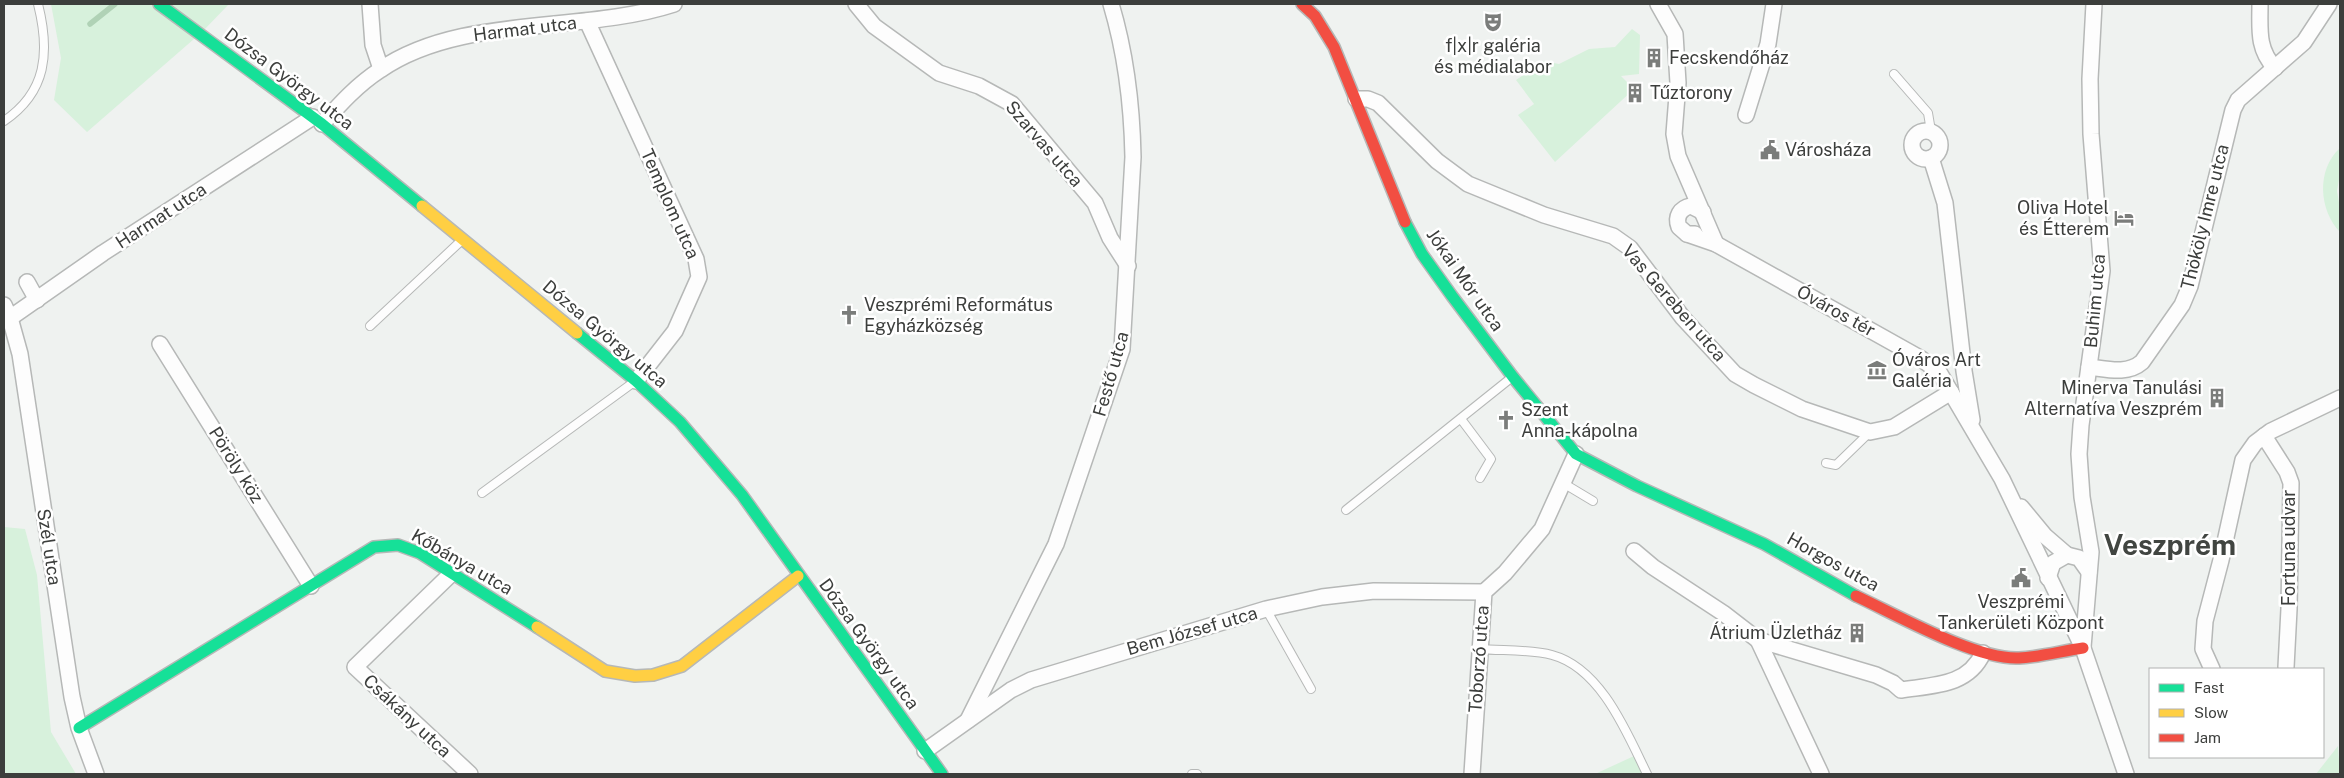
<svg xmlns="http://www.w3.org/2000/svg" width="2344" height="778" font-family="'Public Sans',sans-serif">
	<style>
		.green { fill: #d7f1dc }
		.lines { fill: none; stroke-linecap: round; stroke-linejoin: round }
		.stream { stroke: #b0d2b6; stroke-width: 5.5 }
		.lane-casing { stroke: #b6b8b7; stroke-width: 10 }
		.street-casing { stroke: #b6b8b7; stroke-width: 18 }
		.fast-casing { stroke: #b6b8b7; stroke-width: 14 }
		.slow-casing { stroke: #b6b8b7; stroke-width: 14 }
		.jam-casing { stroke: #b6b8b7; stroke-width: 14 }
		.lane { stroke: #fdfdfd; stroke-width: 8 }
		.street { stroke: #fdfdfd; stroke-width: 15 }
		.fast { stroke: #16e098; stroke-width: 11 }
		.slow { stroke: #ffcf43; stroke-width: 11 }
		.jam { stroke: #f24e42; stroke-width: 11 }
		.labels { text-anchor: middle; stroke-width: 5; stroke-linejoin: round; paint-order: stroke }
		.street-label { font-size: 18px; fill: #3c3e3c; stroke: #fff }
		.poi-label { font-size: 18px; fill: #3c3e3c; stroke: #fff; text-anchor: start }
		.town-label { font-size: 28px; font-weight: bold; fill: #414541; stroke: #fff }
	</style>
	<rect width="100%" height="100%" fill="#eff2f0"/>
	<g class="green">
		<path d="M 51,4 L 229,4 L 202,32 L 87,132 L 54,100 L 61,58 Z"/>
		<path d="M 1632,29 L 1640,35 L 1639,74 L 1621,76 L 1634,89 L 1555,162 L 1518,115 L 1534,104 L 1516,80 L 1544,61 L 1559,64 L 1589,49 L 1615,47 Z"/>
		<path d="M 2340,148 L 2340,174 L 2337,191 L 2340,208 L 2340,232 C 2319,210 2316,170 2340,148 Z"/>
		<path d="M 4,527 L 25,529 L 37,575 L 51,732 L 76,774 L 4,774 Z"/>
		<path d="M 2338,746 L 2340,774 L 2316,774 Z"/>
		<path d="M 1634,756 L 1643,774 L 1595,774 Z"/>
	</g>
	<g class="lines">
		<path class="stream" d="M 90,24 L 115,4"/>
		<defs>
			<g id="lane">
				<path d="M 1894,74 L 1928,113 L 1931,131"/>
				<path d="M 4,121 C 47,92 50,52 38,4"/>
				<path d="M 370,326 L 462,240"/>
				<path d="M 1461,419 L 1491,459 L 1480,478"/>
				<path d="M 1826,463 L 1836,465 L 1870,432"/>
				<path d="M 1563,483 L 1593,501"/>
				<path d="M 482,493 L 634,382"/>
				<path d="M 1346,510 L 1511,378"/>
				<path d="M 1266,609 L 1311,689"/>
				<path d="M 1479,649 C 1502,651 1530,649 1552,655 C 1601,668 1627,733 1647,774"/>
				<path d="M 1192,774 L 1197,774"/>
			</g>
			<g id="street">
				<path d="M 370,4 L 373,45 L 381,69"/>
				<path d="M 856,4 L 874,26 L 939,73 L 979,86 L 1012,104 L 1095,203 L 1110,238 L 1128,266"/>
				<path d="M 1658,4 L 1675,34 L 1678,83 L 1674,134 L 1678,156 L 1716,244"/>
				<path d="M 2260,4 C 2260,29 2257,49 2275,68"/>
				<path d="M 587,21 L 696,259 L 699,277 L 675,331 L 636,381"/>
				<path d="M 1356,99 L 1368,99 L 1378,103 L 1437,161 L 1468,184 L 1544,215 L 1613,236 L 1630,248 L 1683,318 L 1735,374 L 1754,385 L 1802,409 L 1870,432 L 1894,427 L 1951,392"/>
				<path d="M 1746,115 L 1768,44 L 1774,4"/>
				<path d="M 322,124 C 340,104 357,85 380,70 C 461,14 582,34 674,4"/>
				<circle cx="1926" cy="145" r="14"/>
				<path d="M 1931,158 L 1945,203 L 1964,371 L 1972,420"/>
				<path d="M 1687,234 L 1716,244 L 1920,358 L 1939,372 L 2002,479 L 2083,648 L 2126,774"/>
				<path d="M 1695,234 L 1687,234 L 1679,227 C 1675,217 1680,208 1691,206 L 1703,212"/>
				<path d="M 27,282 L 37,300"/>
				<path d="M 4,305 L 10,318 L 20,354 L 72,697 L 79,728 L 96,774"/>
				<path d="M 10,318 L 103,253 L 313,117"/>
				<path d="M 160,344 L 311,586"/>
				<path d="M 2089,367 C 2107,369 2127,375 2142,362 L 2182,305 L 2190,286 L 2233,110 L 2238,100 L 2304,42 L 2329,4"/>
				<path d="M 2264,436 L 2287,472 L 2291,483 L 2289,609 L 2286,667"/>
				<path d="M 2021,507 L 2045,536 L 2067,555"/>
				<path d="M 1634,551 L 1653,567 L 1723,613 L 1758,640 L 1876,675 L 1893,683 L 1901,690 C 1934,685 1968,686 1983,653"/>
				<path d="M 451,574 L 355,667 L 470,774"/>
				<path d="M 2048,578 L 2053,563 L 2067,555 L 2079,558 L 2089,572"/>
				<path d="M 1758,640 L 1821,774"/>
				<path d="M 2083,647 L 2091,552 L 2082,497 L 2079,454 L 2081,425 L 2102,271 L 2091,134 L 2090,79 L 2094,4"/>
				<path d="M 2212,669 L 2203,649 L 2205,621 L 2221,560 L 2243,460 L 2255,443 L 2271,431 L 2340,398"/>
				<path d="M 968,720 L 1056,544 L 1122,349 L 1133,157 C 1132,105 1126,54 1111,4"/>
				<path d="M 925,751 L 1011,690 L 1031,680 L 1266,609 L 1322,597 L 1374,591 L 1484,592"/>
				<path d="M 1472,774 L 1484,592 L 1505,573 L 1542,529 L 1576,454"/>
			</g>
			<g id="fast">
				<path d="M 159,4 L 322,124 L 422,206"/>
				<path d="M 1405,222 L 1422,254 L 1452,296 L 1513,377 L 1576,454 L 1637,486 L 1764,544 L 1856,596"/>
				<path d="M 577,333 L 636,381 L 680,422 L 742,495 L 942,774"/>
				<path d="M 79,728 L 374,547 L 398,545 L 420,553 L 537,627"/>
			</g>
			<g id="slow">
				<path d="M 422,206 L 577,333"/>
				<path d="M 537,627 L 605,671 L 635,676 L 653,675 L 682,666 L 798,576"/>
			</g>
			<g id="jam">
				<path d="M 1302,4 L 1315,16 L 1334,47 L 1405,222"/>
				<path d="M 1856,596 C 1897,615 1976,660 2019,658 C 2040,657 2062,651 2083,648"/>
			</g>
		</defs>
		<use href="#lane" class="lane-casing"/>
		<use href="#street" class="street-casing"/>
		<use href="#fast" class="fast-casing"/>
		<use href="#slow" class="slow-casing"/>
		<use href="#jam" class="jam-casing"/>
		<use href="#lane" class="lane"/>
		<use href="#street" class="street"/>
		<use href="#fast" class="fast"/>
		<use href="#slow" class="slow"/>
		<use href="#jam" class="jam"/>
	</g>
	<defs>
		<symbol id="theatre-bare" viewBox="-9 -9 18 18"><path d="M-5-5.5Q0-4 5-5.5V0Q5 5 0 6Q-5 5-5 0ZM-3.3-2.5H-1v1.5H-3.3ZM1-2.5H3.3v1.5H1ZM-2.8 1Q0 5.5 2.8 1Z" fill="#7b7d7b" stroke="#fff" stroke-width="2.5" paint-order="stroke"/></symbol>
		<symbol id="building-bare" viewBox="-9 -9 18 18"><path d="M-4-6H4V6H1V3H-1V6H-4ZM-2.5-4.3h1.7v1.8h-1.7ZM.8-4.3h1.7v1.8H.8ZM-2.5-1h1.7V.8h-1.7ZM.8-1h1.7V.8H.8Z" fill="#7b7d7b" stroke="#fff" stroke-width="2.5" paint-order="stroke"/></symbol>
		<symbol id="civic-bare" viewBox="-9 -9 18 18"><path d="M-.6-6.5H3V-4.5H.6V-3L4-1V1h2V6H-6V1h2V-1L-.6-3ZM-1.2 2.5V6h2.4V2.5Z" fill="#7b7d7b" stroke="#fff" stroke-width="2.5" paint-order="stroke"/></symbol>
		<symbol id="hotel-bare" viewBox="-9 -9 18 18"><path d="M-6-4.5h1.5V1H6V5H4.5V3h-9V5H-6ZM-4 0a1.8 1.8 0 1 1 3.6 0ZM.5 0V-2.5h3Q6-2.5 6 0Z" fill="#7b7d7b" stroke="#fff" stroke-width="2.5" paint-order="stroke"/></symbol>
		<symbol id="church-bare" viewBox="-9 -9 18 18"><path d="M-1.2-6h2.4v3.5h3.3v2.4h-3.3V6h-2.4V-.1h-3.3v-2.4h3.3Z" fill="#7b7d7b" stroke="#fff" stroke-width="2.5" paint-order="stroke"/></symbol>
		<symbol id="museum-bare" viewBox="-9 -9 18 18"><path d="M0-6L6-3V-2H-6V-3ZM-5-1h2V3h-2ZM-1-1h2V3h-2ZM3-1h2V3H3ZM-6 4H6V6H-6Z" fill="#7b7d7b" stroke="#fff" stroke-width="2.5" paint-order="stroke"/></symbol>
	</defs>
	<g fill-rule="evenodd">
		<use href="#theatre-bare" x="1479" y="8" width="28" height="28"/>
		<use href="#building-bare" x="1640" y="44" width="28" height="28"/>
		<use href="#building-bare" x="1621" y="79" width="28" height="28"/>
		<use href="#civic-bare" x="1756" y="136" width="28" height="28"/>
		<use href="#hotel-bare" x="2110" y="204" width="28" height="28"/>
		<use href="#church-bare" x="835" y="301" width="28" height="28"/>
		<use href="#museum-bare" x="1863" y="356" width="28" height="28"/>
		<use href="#building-bare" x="2203" y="384" width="28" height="28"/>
		<use href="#church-bare" x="1492" y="406" width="28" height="28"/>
		<use href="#civic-bare" x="2007" y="564" width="28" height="28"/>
		<use href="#building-bare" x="1843" y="619" width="28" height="28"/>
	</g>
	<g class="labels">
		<g class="street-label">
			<text transform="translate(525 29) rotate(-7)" y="6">Harmat utca</text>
			<text transform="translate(289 79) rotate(37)" y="6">Dózsa György utca</text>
			<text transform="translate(1044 144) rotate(49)" y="6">Szarvas utca</text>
			<text transform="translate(670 204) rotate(66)" y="6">Templom utca</text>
			<text transform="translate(161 216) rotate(-33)" y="6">Harmat utca</text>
			<text transform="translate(2205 217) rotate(-76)" y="6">Thököly Imre utca</text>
			<text transform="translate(1465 280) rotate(55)" y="6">Jókai Mór utca</text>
			<text transform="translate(2095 301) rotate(-85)" y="6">Buhim utca</text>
			<text transform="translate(1674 303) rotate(49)" y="6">Vas Gereben utca</text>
			<text transform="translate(1836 311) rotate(29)" y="6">Óváros tér</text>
			<text transform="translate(605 334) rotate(40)" y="6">Dózsa György utca</text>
			<text transform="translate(1111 374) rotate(-74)" y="6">Festő utca</text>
			<text transform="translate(236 465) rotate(58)" y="6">Pöröly köz</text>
			<text transform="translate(49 547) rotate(81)" y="6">Szél utca</text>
			<text transform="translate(2289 548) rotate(-90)" y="6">Fortuna udvar</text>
			<text transform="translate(462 562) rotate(30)" y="6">Kőbánya utca</text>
			<text transform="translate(1833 562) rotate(29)" y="6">Horgos utca</text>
			<text transform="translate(1192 631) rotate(-16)" y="6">Bem József utca</text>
			<text transform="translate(869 644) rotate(54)" y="6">Dózsa György utca</text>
			<text transform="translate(1479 659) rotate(-86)" y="6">Toborzó utca</text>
			<text transform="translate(407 716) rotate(43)" y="6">Csákány utca</text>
		</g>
		<g class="poi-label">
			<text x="1493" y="52" text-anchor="middle">f|x|r galéria<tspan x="1493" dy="21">és médialabor</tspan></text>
			<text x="1669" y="64">Fecskendőház</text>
			<text x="1650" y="99">Tűztorony</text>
			<text x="1785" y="156">Városháza</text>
			<text x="2109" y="214" text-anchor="end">Oliva Hotel<tspan x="2109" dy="21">és Étterem</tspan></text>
			<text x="864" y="311">Veszprémi Református<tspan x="864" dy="21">Egyházközség</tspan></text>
			<text x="1892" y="366">Óváros Art<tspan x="1892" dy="21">Galéria</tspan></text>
			<text x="2202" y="394" text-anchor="end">Minerva Tanulási<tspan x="2202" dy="21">Alternatíva Veszprém</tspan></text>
			<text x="1521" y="416">Szent<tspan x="1521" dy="21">Anna-kápolna</tspan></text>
			<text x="2021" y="608" text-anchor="middle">Veszprémi<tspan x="2021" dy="21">Tankerületi Központ</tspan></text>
			<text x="1842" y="639" text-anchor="end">Átrium Üzletház</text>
		</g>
		<g class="town-label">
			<text x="2170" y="555">Veszprém</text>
		</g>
	</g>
	<rect width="2344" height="778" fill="none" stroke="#3c3e3c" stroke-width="10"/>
	<rect x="2149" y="668" width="175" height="90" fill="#ffffff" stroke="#b1b2b1"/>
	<rect x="2159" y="684" width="25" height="8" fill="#16e098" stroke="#b1b2b1"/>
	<text x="2194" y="693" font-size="15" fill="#3c3e3c">Fast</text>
	<rect x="2159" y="709" width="25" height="8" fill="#ffcf43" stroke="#b1b2b1"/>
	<text x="2194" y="718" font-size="15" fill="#3c3e3c">Slow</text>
	<rect x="2159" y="734" width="25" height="8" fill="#f24e42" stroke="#b1b2b1"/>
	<text x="2194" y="743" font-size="15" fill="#3c3e3c">Jam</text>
</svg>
